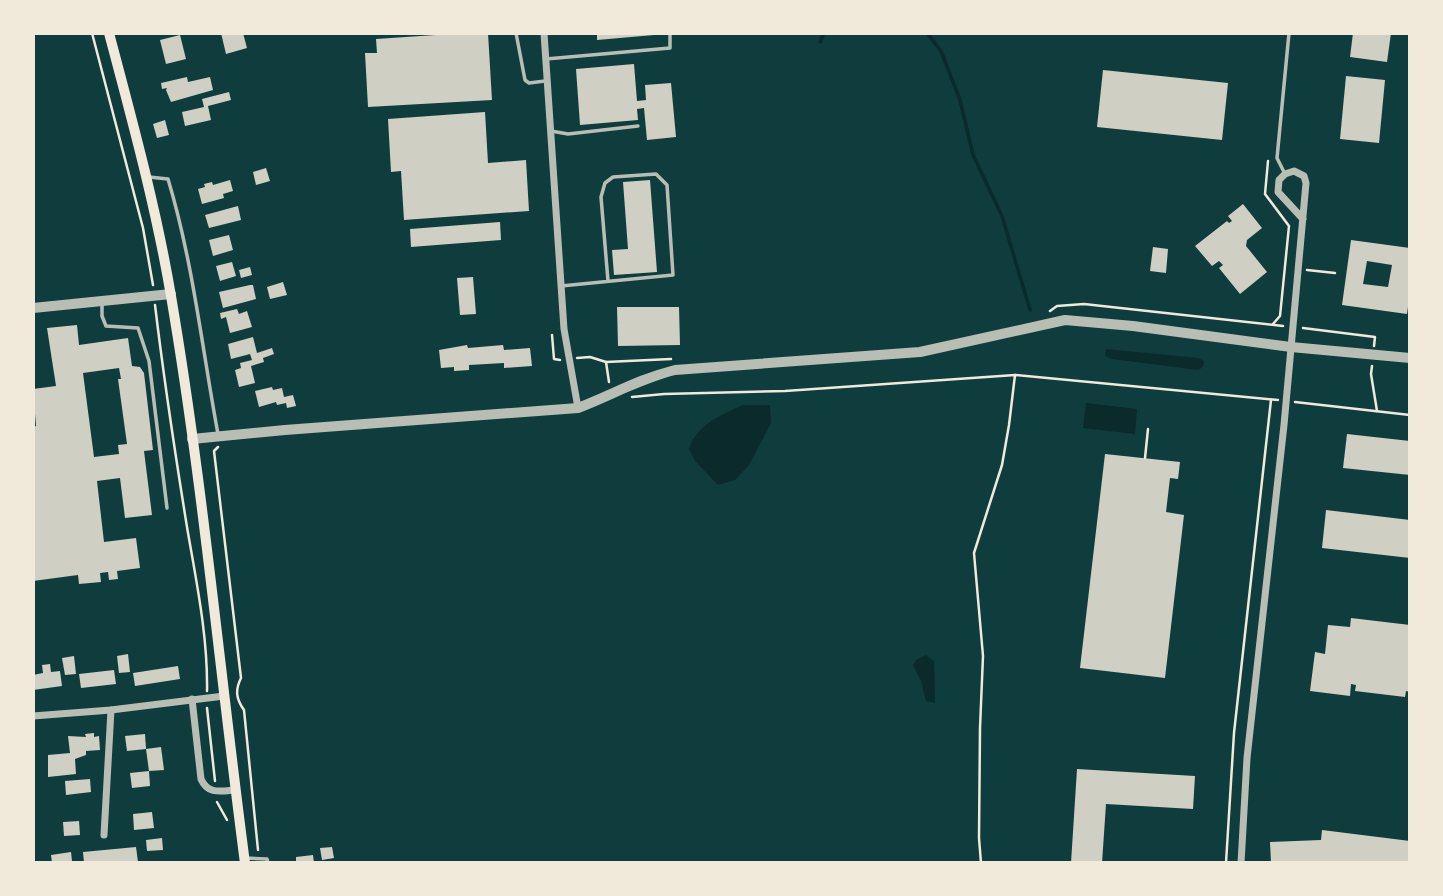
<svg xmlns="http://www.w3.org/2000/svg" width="1443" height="896" font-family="Barlow,sans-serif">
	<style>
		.water { fill: #0a2a2b }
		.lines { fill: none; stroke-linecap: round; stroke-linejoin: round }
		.stream { stroke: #0a2a2b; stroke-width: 3.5 }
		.building { fill: #cfcfc3; fill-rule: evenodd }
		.path { stroke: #f1e9da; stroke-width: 2.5 }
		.service { stroke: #b8beb3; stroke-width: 3.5 }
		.minor { stroke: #b8beb3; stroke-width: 7 }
		.tertiary { stroke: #b8beb3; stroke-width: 10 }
		.secondary { stroke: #f1e9da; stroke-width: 10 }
	</style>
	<rect width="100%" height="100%" fill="#0f3d3e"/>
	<g class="water">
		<path d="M 1106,349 L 1198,358 L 1204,361 L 1203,367 L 1198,370 L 1112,359 L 1105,356 Z"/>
		<path d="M 1086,403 L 1137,409 L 1135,434 L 1083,428 Z"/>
		<path d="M 743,405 L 770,405 L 771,423 L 749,465 L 735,480 L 718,485 L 695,461 L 689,449 C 696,425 721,415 743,405 Z"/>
		<path d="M 926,655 L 934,661 L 935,703 L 926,701 L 921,681 L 913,665 L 916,660 Z"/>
	</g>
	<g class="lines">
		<g class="stream">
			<path d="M 927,33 L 941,51 L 960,100 L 973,155 L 1002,216 L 1030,310"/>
			<path d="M 820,42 L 824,33"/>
		</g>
	</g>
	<g class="building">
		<path d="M 221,33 L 243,33 L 247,48 L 226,54 Z"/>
		<path d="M 465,33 L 488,33 L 492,100 L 368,107 L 365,53 L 377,53 L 376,39 Z"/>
		<path d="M 597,33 L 654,33 L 654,35 L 597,40 Z"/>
		<path d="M 1353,33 L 1391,33 L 1387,62 L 1350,57 Z"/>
		<path d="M 180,35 L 186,59 L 166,64 L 160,40 Z"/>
		<path d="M 634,64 L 637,101 L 646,100 L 645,85 L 671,83 L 676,137 L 647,140 L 644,108 L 637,109 L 638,120 L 580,125 L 576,69 Z"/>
		<path d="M 1103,70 L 1228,83 L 1222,140 L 1097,127 Z"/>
		<path d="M 1346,76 L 1385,80 L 1379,143 L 1340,139 Z"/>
		<path d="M 187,77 L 188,82 L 210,77 L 213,90 L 171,102 L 166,90 L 167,88 L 162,89 L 161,83 Z"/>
		<path d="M 229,92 L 231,100 L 208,106 L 211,120 L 185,126 L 182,112 L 204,107 L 202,99 Z"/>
		<path d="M 485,112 L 488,163 L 526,160 L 529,211 L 404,220 L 401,171 L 391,172 L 388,119 Z"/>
		<path d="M 165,120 L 169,135 L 157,138 L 153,124 Z"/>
		<path d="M 266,168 L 270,181 L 256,185 L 253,172 Z"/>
		<path d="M 230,180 L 233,191 L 223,194 L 224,198 L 202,204 L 198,189 L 205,187 L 204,184 L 212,182 L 213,185 Z"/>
		<path d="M 650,180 L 657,272 L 614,275 L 612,250 L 628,249 L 623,182 Z"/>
		<path d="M 1243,204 L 1262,228 L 1247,240 L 1246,246 L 1267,272 L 1240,294 L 1219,268 L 1223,265 L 1219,261 L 1212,266 L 1195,246 L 1227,221 L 1229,223 L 1232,221 L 1228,216 Z"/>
		<path d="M 238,206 L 241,220 L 209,228 L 205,215 Z"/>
		<path d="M 500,222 L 501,240 L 411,247 L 410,229 Z"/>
		<path d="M 229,235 L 233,250 L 213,256 L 209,240 Z"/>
		<path d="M 1351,240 L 1410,248 L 1410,292 L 1407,314 L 1342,305 ZM 1367,261 L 1392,265 L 1388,287 L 1363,284 Z"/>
		<path d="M 1153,247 L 1168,249 L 1166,273 L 1150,271 Z"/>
		<path d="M 232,262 L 236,276 L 220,281 L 216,266 Z"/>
		<path d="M 250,267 L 252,275 L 241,278 L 239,270 Z"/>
		<path d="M 473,277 L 476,314 L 460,315 L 457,278 Z"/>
		<path d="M 283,282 L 287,295 L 270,299 L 267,287 Z"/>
		<path d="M 250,285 L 253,285 L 256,299 L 223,308 L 219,292 Z"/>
		<path d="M 617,307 L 679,307 L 680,345 L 618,346 Z"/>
		<path d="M 237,309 L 239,314 L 247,311 L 252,327 L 230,333 L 226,317 L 221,319 L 220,313 Z"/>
		<path d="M 77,325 L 79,345 L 128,338 L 132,366 L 140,367 L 144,373 L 153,450 L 144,451 L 152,515 L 125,518 L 120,478 L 97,481 L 104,542 L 136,538 L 140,568 L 117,571 L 118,579 L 109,580 L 108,572 L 100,573 L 101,582 L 79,584 L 78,575 L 33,581 L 33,427 L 36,426 L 33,389 L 56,386 L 47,328 ZM 119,368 L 121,379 L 118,379 L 127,444 L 118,445 L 119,454 L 94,457 L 83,373 Z"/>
		<path d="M 253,337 L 257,353 L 272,348 L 274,354 L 263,358 L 264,362 L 251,366 L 255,383 L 239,387 L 235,370 L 241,368 L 240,363 L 252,360 L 250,354 L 231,359 L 228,344 Z"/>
		<path d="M 467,345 L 468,348 L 503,345 L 504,350 L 530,348 L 532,366 L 504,368 L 504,363 L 469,365 L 469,370 L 454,371 L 454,367 L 441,368 L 439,350 Z"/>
		<path d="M 272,387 L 273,390 L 282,388 L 284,397 L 293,395 L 296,406 L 287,408 L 286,403 L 277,405 L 276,402 L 259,407 L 255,391 Z"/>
		<path d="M 1347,434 L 1410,441 L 1410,475 L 1343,468 Z"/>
		<path d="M 1105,454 L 1180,462 L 1178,479 L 1170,478 L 1166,512 L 1184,515 L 1165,678 L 1080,668 Z"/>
		<path d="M 1326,510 L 1410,520 L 1410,558 L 1322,548 Z"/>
		<path d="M 1351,618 L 1410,625 L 1410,692 L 1406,691 L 1405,697 L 1355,691 L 1356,685 L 1351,684 L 1350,696 L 1310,691 L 1315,652 L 1325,654 L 1328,625 L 1350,627 Z"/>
		<path d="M 128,654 L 130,672 L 119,673 L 117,656 Z"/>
		<path d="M 74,656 L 76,674 L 65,675 L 62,658 Z"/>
		<path d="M 50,664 L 51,672 L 60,671 L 62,686 L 33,690 L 33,675 L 43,673 L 42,665 Z"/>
		<path d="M 178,666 L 180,679 L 135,686 L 133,673 Z"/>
		<path d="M 114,670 L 116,684 L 81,688 L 79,674 Z"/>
		<path d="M 94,733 L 94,737 L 99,736 L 100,750 L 86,751 L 86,755 L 75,759 L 76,774 L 48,777 L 48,755 L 70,753 L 68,736 L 86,737 L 85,734 Z"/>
		<path d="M 145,734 L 146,749 L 127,751 L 125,736 Z"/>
		<path d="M 161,747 L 164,770 L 149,771 L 146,749 Z"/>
		<path d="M 1077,769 L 1195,776 L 1193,809 L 1106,804 L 1102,863 L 1071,863 Z"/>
		<path d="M 149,771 L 150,786 L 132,788 L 130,773 Z"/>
		<path d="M 90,779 L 91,792 L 66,795 L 65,781 Z"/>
		<path d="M 152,812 L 154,828 L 134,830 L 133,814 Z"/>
		<path d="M 79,821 L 80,835 L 64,836 L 63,822 Z"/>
		<path d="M 1322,830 L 1410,841 L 1410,863 L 1271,863 L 1270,842 L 1321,840 Z"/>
		<path d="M 162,838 L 163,850 L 147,851 L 146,840 Z"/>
		<path d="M 136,847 L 138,862 L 84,863 L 83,852 Z"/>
		<path d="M 332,847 L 334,858 L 322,860 L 320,848 Z"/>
		<path d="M 71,852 L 72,861 L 52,863 L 51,855 Z"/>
		<path d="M 313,855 L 314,863 L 296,863 L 296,857 Z"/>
	</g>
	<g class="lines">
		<g class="path">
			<path d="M 92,33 L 143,228 L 153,285"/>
			<path d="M 1268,161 L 1265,194 L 1289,226 L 1280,316 L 1273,324"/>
			<path d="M 1307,270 L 1335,273"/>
			<path d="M 155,305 C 164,380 175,453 187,527 C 196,580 208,636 207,691"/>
			<path d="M 1050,311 L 1057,306 L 1084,304 L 1283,326"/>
			<path d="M 1303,328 L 1375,337 L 1374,346"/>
			<path d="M 552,335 L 554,359 L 560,360"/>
			<path d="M 577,358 L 590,357 L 606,362 L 671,359"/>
			<path d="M 606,362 L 609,382"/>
			<path d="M 1372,366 L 1371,374 L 1377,411"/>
			<path d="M 632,397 L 664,394 L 785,391 L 1015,375 L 1278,400"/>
			<path d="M 1295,402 L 1410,415"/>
			<path d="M 218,447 L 214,451 L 241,678 C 235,690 236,699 244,710 L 258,850"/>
			<path d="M 1145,458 L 1148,429"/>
			<path d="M 207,708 L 215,781"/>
			<path d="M 217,802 L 227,820"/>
			<path d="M 981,863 L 979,838 L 980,728 L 983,656 L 974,553 L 1002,465 L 1009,425 L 1015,375"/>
			<path d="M 1226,863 L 1234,733 L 1271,400"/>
		</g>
		<g class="service">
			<path d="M 516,33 L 525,80 L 529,83 L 545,81"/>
			<path d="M 546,59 L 670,48 L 670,33"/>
			<path d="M 551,131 L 568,134 L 638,126"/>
			<path d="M 1284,172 L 1277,158 L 1289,33"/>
			<path d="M 149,177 L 168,179 C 193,262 202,348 218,434"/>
			<path d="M 561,286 L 673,275 L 667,185 L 656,174 L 613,177 L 605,183 L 601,197 L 608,281"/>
			<path d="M 102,303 L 102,316 L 106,326 L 138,328 L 149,361 L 167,508"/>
			<path d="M 245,858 L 267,859 L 268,863"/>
		</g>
		<g class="minor">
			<path d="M 544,33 L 564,329 L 578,408"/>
			<path d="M 192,699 L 201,779 C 208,795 221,791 236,790"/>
			<path d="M 33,716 L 111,710 L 224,696"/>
			<path d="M 104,835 L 111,710"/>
			<path d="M 1241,863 L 1247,758 L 1284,425 L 1306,183 L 1304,176 L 1294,171 L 1285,174 L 1279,180 L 1278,192 L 1303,219"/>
		</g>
		<g class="tertiary">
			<path d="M 33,308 L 171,294"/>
			<path d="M 192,439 L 285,430 L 578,408 C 612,395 639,379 675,370 L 920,352 L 1065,320 L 1133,326 L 1291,347 L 1410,358"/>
		</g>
		<path class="secondary" d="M 109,33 C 132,120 156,207 171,296 C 203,484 220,674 245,863"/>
	</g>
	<rect width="1443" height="896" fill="none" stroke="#f1e9da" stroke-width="70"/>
</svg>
